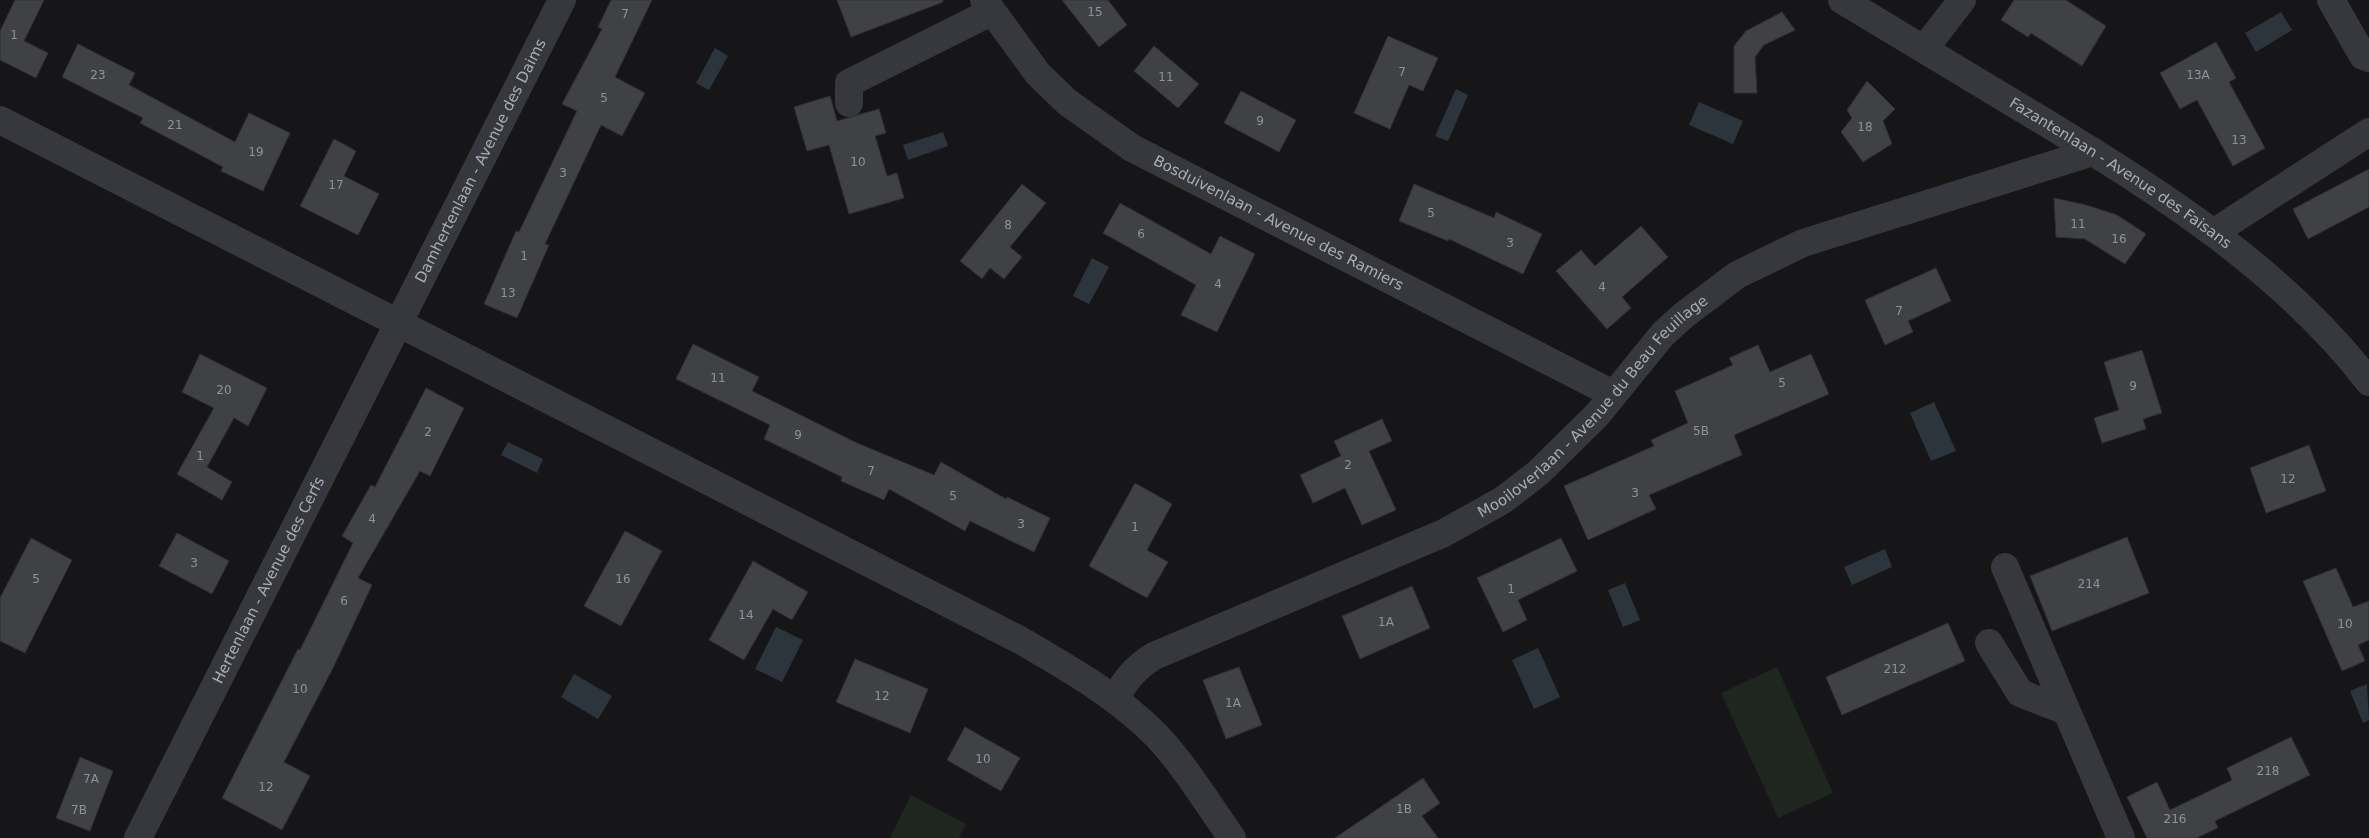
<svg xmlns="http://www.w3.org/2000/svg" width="2369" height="838" font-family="'DejaVu Sans',sans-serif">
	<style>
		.green { fill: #1e261f }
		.water { fill: #2c353c }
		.building { fill: #404145; stroke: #303034 }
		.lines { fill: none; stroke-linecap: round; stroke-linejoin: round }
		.minor { stroke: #37383d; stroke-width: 28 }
		.labels { text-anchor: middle; stroke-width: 4; stroke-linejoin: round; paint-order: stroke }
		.number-label { font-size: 12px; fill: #8e929b }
		.street-label { font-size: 15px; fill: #a8adb8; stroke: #111113 }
	</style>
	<rect width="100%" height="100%" fill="#161618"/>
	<g class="green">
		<path d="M 1777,667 L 1833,793 L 1778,818 L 1721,693 Z"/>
		<path d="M 911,795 L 966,824 L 959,838 L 890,838 Z"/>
	</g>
	<g class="water">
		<path d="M 2281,12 L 2292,30 L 2256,52 L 2245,33 Z"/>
		<path d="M 715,48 L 728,56 L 709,90 L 696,83 Z"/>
		<path d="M 1456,89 L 1468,95 L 1448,141 L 1435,136 Z"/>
		<path d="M 1699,102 L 1743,121 L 1733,144 L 1689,125 Z"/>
		<path d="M 943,132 L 948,146 L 908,160 L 903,145 Z"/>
		<path d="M 1092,258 L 1109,267 L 1089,304 L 1073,296 Z"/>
		<path d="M 1934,402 L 1956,451 L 1931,461 L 1910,413 Z"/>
		<path d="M 508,442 L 543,459 L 537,473 L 501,455 Z"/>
		<path d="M 1885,549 L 1892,567 L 1852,585 L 1844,567 Z"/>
		<path d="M 1625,583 L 1640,620 L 1623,627 L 1608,590 Z"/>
		<path d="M 776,627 L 803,640 L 782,682 L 755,669 Z"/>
		<path d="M 1538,648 L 1560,697 L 1534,709 L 1512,660 Z"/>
		<path d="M 574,674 L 612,696 L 598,719 L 561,697 Z"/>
		<path d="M 2367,684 L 2369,720 L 2363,723 L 2350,691 Z"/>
	</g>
	<g class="building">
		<path d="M 15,0 L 44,0 L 24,41 L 48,53 L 36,78 L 0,60 L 0,31 Z"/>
		<path d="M 611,0 L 652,0 L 615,77 L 645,93 L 622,136 L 601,125 L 545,244 L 549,245 L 517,318 L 484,304 L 516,231 L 519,232 L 577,111 L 562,104 L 602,29 L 598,27 Z"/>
		<path d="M 837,0 L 943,0 L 943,2 L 851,37 Z"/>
		<path d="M 1062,0 L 1108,0 L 1127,25 L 1099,47 Z"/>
		<path d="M 2014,0 L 2066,0 L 2106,26 L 2082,66 L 2031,33 L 2028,37 L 2001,20 Z"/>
		<path d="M 1782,12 L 1795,30 L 1764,45 L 1755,57 L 1757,93 L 1734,93 L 1734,46 L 1746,31 Z"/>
		<path d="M 1388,36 L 1438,58 L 1423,91 L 1409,85 L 1390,129 L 1354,113 Z"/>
		<path d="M 2216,42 L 2236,78 L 2229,82 L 2265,148 L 2233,166 L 2197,100 L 2180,109 L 2160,73 Z"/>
		<path d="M 78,44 L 135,73 L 129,85 L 235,142 L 249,113 L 290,133 L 263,191 L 221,171 L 223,167 L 140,123 L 143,118 L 62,77 Z"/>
		<path d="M 1154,46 L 1199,84 L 1178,108 L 1134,71 Z"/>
		<path d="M 1867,81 L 1895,109 L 1883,121 L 1892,144 L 1863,162 L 1841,132 L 1852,118 L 1847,110 Z"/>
		<path d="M 1241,91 L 1296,120 L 1279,152 L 1224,123 Z"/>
		<path d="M 830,96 L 837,121 L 879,109 L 886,133 L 875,136 L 887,176 L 897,173 L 904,198 L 849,214 L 829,145 L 807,151 L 794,107 Z"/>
		<path d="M 334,139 L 356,151 L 344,176 L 379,194 L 358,235 L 300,206 Z"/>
		<path d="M 2369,169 L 2369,207 L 2308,239 L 2293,209 Z"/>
		<path d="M 1022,184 L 1046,203 L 1010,247 L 1022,257 L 1004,279 L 990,268 L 982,279 L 960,261 Z"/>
		<path d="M 1414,184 L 1494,218 L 1496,212 L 1542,234 L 1523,274 L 1449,239 L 1448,241 L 1399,221 Z"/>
		<path d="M 2054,198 L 2086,205 L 2117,215 L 2146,234 L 2125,264 L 2085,239 L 2056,237 Z"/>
		<path d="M 1120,203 L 1211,254 L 1220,236 L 1255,254 L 1217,332 L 1181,315 L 1196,285 L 1103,233 Z"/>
		<path d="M 1641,226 L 1668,257 L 1622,297 L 1631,308 L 1607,329 L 1556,271 L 1581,250 L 1595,266 Z"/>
		<path d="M 1936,268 L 1951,301 L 1908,321 L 1913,332 L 1885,345 L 1865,300 Z"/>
		<path d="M 693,344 L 759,377 L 752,391 L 857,443 L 934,475 L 941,462 L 1006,499 L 1007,497 L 1050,518 L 1034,552 L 970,521 L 965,531 L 889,489 L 884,500 L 841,481 L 842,477 L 764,439 L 770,425 L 676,379 Z"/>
		<path d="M 1758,345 L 1770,372 L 1811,354 L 1829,394 L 1734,435 L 1742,455 L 1649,495 L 1656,509 L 1588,540 L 1564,486 L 1654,446 L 1651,440 L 1688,423 L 1675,391 L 1733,365 L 1729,358 Z"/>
		<path d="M 2142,350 L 2162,413 L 2143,419 L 2146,429 L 2102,443 L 2094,418 L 2119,410 L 2104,362 Z"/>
		<path d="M 200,354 L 267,388 L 248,426 L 234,418 L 207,467 L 232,482 L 222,500 L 177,474 L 214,408 L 182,392 Z"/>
		<path d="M 426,388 L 464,408 L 430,476 L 420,471 L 358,578 L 372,585 L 333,668 L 284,762 L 310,776 L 282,830 L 222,798 L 298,649 L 300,650 L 353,543 L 342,536 L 371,485 L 375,487 Z"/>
		<path d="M 1382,419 L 1392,441 L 1369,451 L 1396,510 L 1362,525 L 1345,488 L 1313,503 L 1300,475 L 1341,456 L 1334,441 Z"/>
		<path d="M 2309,445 L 2326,491 L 2266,513 L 2250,468 Z"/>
		<path d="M 1135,483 L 1172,504 L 1147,550 L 1168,562 L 1147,598 L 1089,566 Z"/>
		<path d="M 625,531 L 662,551 L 621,626 L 584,606 Z"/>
		<path d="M 177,533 L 229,561 L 212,594 L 159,566 Z"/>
		<path d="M 2127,537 L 2149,593 L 2052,631 L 2030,576 Z"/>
		<path d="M 31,538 L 72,560 L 25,653 L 0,641 L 0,598 Z"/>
		<path d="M 1561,538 L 1577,571 L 1518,600 L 1527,620 L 1503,632 L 1477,578 Z"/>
		<path d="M 753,561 L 808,592 L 792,620 L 773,609 L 744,660 L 709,640 Z"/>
		<path d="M 2336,568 L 2353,607 L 2369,601 L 2369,640 L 2358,645 L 2365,661 L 2342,671 L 2303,581 Z"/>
		<path d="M 1412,586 L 1430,628 L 1360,659 L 1342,616 Z"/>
		<path d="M 1948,623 L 1965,661 L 1842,715 L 1826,677 Z"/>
		<path d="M 855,659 L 928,689 L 910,733 L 836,702 Z"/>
		<path d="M 1239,667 L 1262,725 L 1226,739 L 1203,680 Z"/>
		<path d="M 965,727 L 1020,758 L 1001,791 L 947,760 Z"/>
		<path d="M 2291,737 L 2310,775 L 2215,821 L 2218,828 L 2196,838 L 2147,838 L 2127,797 L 2157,782 L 2170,810 L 2232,780 L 2227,768 Z"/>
		<path d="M 80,757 L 113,771 L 90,831 L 56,818 Z"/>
		<path d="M 1423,778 L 1440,803 L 1422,816 L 1438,838 L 1335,838 Z"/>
	</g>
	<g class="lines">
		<g class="minor">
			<path id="s1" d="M 984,0 L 1038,74 L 1067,102 L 1132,148 L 1613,394"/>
			<path id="s2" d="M 1842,0 C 1909,40 1976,80 2043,121 C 2161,193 2284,271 2369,382"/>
			<path d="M 2331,0 L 2363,56 L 2369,58"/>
			<path d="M 1925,48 L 1962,0"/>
			<path d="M 849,103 L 849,83 L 991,12"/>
			<path d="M 0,120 L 1020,640 C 1068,668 1118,696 1157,736 C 1185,766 1208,804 1232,838"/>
			<path d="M 2213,233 L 2369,132"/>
			<path d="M 2005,567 L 2121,838"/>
			<path d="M 1989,643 L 2020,693 L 2066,711"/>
			<path id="s3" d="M 1115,700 C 1124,680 1136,667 1154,656 L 1444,533 L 1503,500 L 1538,473 L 1597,415 L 1663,334 L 1684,315 L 1737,275 L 1803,243 L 2093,152"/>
			<path id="s4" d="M 138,838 L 562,0"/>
		</g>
	</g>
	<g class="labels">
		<g class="number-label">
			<text x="1095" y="16">15</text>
			<text x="625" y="18">7</text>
			<text x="14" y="39">1</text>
			<text x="1402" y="76">7</text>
			<text x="98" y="79">23</text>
			<text x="2198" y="79">13A</text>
			<text x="1166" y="81">11</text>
			<text x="604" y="102">5</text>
			<text x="1260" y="125">9</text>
			<text x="175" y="129">21</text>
			<text x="1865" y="131">18</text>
			<text x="2239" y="144">13</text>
			<text x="256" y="156">19</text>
			<text x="858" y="166">10</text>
			<text x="563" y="177">3</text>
			<text x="336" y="189">17</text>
			<text x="1431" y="217">5</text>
			<text x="2078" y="228">11</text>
			<text x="1008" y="229">8</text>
			<text x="1141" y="238">6</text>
			<text x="2119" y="243">16</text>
			<text x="1510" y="247">3</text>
			<text x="524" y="260">1</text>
			<text x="1218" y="288">4</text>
			<text x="1602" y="291">4</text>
			<text x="508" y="297">13</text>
			<text x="1899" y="315">7</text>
			<text x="718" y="382">11</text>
			<text x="1782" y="387">5</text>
			<text x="2133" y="390">9</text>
			<text x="224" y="394">20</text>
			<text x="1701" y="435">5B</text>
			<text x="428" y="436">2</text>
			<text x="798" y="439">9</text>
			<text x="200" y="460">1</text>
			<text x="1348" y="469">2</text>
			<text x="871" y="475">7</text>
			<text x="2288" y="483">12</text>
			<text x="1635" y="497">3</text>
			<text x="953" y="500">5</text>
			<text x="372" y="523">4</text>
			<text x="1021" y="528">3</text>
			<text x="1135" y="531">1</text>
			<text x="194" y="567">3</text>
			<text x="36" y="583">5</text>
			<text x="623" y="583">16</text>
			<text x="2089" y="588">214</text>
			<text x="1511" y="593">1</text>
			<text x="344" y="605">6</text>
			<text x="746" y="619">14</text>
			<text x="1386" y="626">1A</text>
			<text x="2345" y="628">10</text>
			<text x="1895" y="673">212</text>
			<text x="300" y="693">10</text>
			<text x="882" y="700">12</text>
			<text x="1233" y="707">1A</text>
			<text x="983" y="763">10</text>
			<text x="2268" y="775">218</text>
			<text x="91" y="783">7A</text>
			<text x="266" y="791">12</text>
			<text x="1404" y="813">1B</text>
			<text x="79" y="814">7B</text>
			<text x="2175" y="823">216</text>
		</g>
		<g class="street-label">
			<text dy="5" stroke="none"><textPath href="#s4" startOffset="759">Damhertenlaan - Avenue des Daims</textPath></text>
			<text dy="5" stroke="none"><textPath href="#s2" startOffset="328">Fazantenlaan - Avenue des Faisans</textPath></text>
			<text dy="5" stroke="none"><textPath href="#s1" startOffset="376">Bosduivenlaan - Avenue des Ramiers</textPath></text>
			<text dy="5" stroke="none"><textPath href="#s3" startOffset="572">Mooiloverlaan - Avenue du Beau Feuillage</textPath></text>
			<text dy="5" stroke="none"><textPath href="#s4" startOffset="289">Hertenlaan - Avenue des Cerfs</textPath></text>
		</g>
	</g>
</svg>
